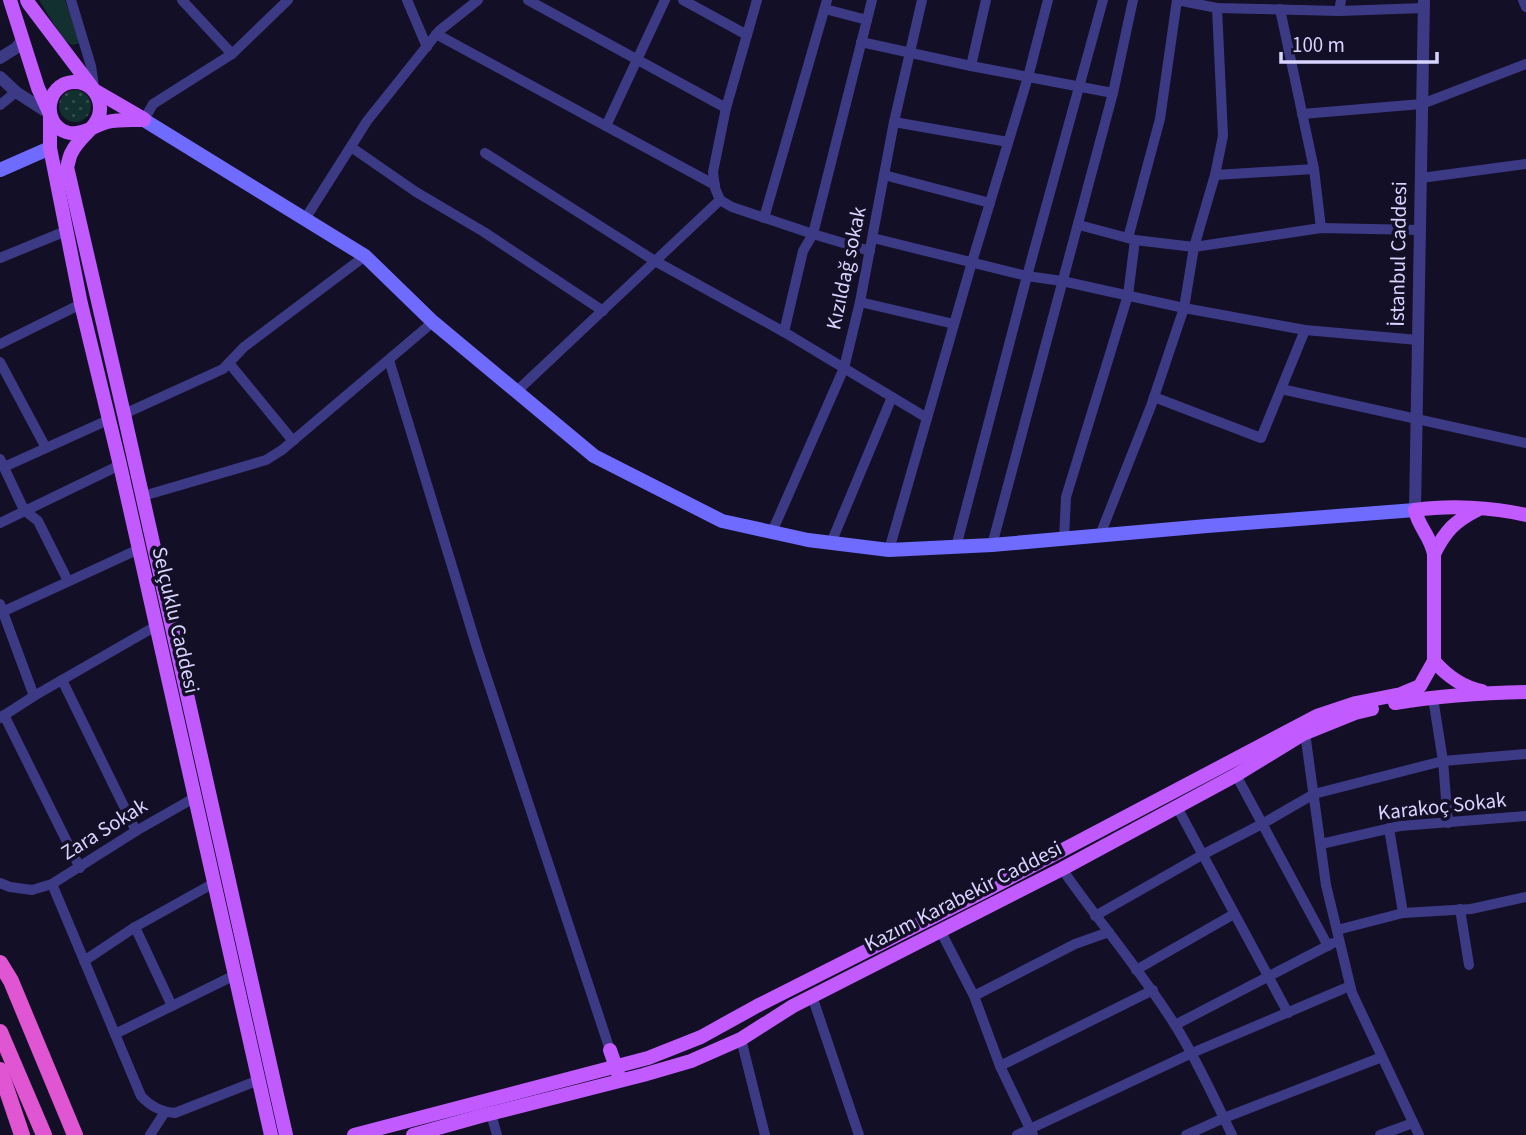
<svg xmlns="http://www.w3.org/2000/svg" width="1526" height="1135" font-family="'Source Sans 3',sans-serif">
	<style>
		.grass { fill: url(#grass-dots) }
		.park { fill: #12302f }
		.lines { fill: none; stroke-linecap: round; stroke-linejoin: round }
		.minor { stroke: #3d3a85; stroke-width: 10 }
		.tertiary { stroke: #3d3a85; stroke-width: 12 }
		.secondary { stroke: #6f6bff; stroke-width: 14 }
		.primary { stroke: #c25bff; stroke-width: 14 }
		.trunk { stroke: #e055d1; stroke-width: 16 }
		.labels { text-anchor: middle; stroke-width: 7; stroke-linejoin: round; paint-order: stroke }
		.street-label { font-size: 21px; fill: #d9d4ff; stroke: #130f26 }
	</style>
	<defs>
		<pattern id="grass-dots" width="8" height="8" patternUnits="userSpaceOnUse" patternTransform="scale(1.75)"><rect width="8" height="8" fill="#12302f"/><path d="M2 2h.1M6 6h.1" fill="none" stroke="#344d4e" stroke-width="1.8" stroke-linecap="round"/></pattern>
	</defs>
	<rect width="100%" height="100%" fill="#130f26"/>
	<circle class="grass" cx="75" cy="106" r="16"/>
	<path class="park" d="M 39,0 L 65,0 L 81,43 L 72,45 L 63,39 Z"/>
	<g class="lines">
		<g class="minor">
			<path d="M 71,0 L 91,66 L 94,87"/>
			<path d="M 182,0 L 232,54"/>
			<path d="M 407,0 L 427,47"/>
			<path d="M 528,0 L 726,108"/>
			<path d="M 683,0 L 747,35"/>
			<path d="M 757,0 L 726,108 L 713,172 L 715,188 L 720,200 L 732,207 L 813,234 L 870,251"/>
			<path d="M 872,0 L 813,234 L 803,251 L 784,332 L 927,418"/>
			<path d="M 1523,0 L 1526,7"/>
			<path d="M 825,9 L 867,20"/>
			<path d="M 1280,9 L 1314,169 L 1321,228"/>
			<path d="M 1339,11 L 1341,0"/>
			<path d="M 436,34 L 715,185"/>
			<path d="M 861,42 L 971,66 L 1113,93"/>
			<path d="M 971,66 L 986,0"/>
			<path d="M 0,105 L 16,92"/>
			<path d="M 1302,114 L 1422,104 L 1526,64"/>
			<path d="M 144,120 L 153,104 L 232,54 L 288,0"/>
			<path d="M 894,122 L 1008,142"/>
			<path d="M 606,126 L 665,0"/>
			<path d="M 351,147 L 416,192 L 484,232 L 603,311"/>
			<path d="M 485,153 L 655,261 L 784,332"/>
			<path d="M 884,175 L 990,203"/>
			<path d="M 1215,175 L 1314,169"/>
			<path d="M 1421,178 L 1526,164"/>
			<path d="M 764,218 L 827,0"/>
			<path d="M 305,219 L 367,121 L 439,31 L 478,0"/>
			<path d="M 1079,225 L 1135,240 L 1194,247 L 1321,228 L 1420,230"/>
			<path d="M 873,238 L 1027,276 L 1062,281 L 1184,308 L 1305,330 L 1418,340"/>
			<path d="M 1128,238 L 1160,119 L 1177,0 L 1217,8 L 1339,11 L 1424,8"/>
			<path d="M 0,258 L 66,231"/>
			<path d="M 860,302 L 954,324"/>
			<path d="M 0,344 L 81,304"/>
			<path d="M 389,360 L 477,648 L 610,1050"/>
			<path d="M 0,362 L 46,448"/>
			<path d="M 229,363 L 293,441"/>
			<path d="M 1281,389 L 1526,443"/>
			<path d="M 517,391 L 720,200"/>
			<path d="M 1154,397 L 1261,438 L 1305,330"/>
			<path d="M 124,414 L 223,369 L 244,347 L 365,256"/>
			<path d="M 0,459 L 24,510 L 38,521 L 68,581"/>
			<path d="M 4,467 L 108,420"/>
			<path d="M 143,496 L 266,460 L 282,450 L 433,322"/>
			<path d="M 0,523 L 120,465"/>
			<path d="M 772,532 L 844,368 L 860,302 L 894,122 L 922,0"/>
			<path d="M 1100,535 L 1151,406 L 1184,308 L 1194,247 L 1215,175 L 1223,136 L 1217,8"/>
			<path d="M 1064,539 L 1066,497 L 1128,295 L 1135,240"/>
			<path d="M 831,543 L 892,397"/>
			<path d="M 992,545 L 1113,93 L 1133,0"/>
			<path d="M 956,547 L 1027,276 L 1103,0"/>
			<path d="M 889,550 L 972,262 L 1028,77 L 1048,0"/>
			<path d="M 0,604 L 34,696"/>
			<path d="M 0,613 L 139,549"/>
			<path d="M 62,680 L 136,831"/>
			<path d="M 1433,698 L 1443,761 L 1448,823"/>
			<path d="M 4,715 L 80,868"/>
			<path d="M 0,718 L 34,696 L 156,626"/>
			<path d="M 1305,733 L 1326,885 L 1352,993 L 1419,1135"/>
			<path d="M 1236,775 L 1328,946"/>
			<path d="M 1177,807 L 1288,1013"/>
			<path d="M 1389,828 L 1403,913"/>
			<path d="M 1321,844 L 1400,826 L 1526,816"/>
			<path d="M 1062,869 C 1099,922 1141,971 1175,1025 C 1197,1060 1214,1098 1232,1135"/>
			<path d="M 0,883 L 10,887 L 32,890 L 52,884 L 136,831 L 194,798"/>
			<path d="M 52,884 L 141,1096 C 150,1106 162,1112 175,1113 L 259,1080"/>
			<path d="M 1460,909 L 1469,965"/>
			<path d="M 1095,916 L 1202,855 L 1262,824 L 1314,794 L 1443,761 L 1526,754"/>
			<path d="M 135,927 L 172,1006"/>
			<path d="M 940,930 L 974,996 L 1000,1066 L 1033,1135"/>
			<path d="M 1337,930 L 1403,913 L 1471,909 L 1526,897"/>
			<path d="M 84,961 L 135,927 L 214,883"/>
			<path d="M 1136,970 L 1234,914"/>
			<path d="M 812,996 L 859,1135"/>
			<path d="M 974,996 L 1075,944 L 1109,932"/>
			<path d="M 1175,1025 L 1333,943"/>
			<path d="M 115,1034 L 235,975"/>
			<path d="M 741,1039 L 765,1135"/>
			<path d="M 1000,1066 L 1153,990"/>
			<path d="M 491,1114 L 497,1135"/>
			<path d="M 150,1135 L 165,1112"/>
			<path d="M 1017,1135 L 1192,1053 L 1350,986"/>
			<path d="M 1186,1135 L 1224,1118 L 1382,1057"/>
			<path d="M 1380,1135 L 1413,1123"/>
		</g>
		<g class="tertiary">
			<path d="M 0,58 L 16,48 L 23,40"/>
			<path d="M 0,77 L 16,92 L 50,114"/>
			<path d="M 1415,510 L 1424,0"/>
		</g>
		<g class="secondary">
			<path d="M 144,120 L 365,256 L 433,322 L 594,456 L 722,521 L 808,540 L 889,550 L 992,545 L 1207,526 L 1415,510"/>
			<path d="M 0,170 L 50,148"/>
		</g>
		<g class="primary">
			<path d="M 10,0 L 38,88 L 50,114 L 50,148 L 81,304 L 120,465 L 271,1135"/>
			<path d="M 27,0 L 29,4 L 94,90 L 144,119"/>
			<path d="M 144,120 C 132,120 119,119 107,122 C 93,126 80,137 66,132 C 41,123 46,84 73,82 C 88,81 100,93 100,108 C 101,126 79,136 72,152 C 69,156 69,162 67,167 L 124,414 L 286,1135"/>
			<path d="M 1434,554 C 1445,531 1455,521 1477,510"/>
			<path d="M 1434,661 C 1447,676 1462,687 1482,691"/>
			<path d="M 1395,703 C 1438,696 1482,693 1526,692"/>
			<path d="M 610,1050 L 618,1073"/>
			<path d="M 354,1135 L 648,1058 L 701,1037 L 757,1006 L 985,891 L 1317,716 L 1356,703 L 1401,694 L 1420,686 L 1434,661 L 1434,554 C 1431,537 1418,526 1415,510 C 1449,505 1492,507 1526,515"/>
			<path d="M 413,1135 L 481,1116 L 643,1075 L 691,1061 L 741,1039 L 793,1006 L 1062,869 L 1236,775 L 1303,734 L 1355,713 L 1372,709"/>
		</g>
		<g class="trunk">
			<path d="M 0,963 L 11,981 L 75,1135"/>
			<path d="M 0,1032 L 44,1135"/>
			<path d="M 0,1070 L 22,1135"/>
		</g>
	</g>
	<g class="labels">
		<g class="street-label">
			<text transform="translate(1398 254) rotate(-89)" y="7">İstanbul Caddesi</text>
			<text transform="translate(846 268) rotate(-78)" y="7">Kızıldağ sokak</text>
			<text transform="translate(176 620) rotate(77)" y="7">Selçuklu Caddesi</text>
			<text transform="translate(1442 806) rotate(-6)" y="7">Karakoç Sokak</text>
			<text transform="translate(104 829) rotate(-32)" y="7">Zara Sokak</text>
			<text transform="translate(963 896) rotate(-27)" y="7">Kazım Karabekir Caddesi</text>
		</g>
	</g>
	<path d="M1281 52v10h156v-10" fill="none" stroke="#d9d4ff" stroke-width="3.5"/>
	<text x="1292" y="52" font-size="21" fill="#d9d4ff" stroke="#130f26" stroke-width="5" paint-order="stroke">100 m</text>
</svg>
